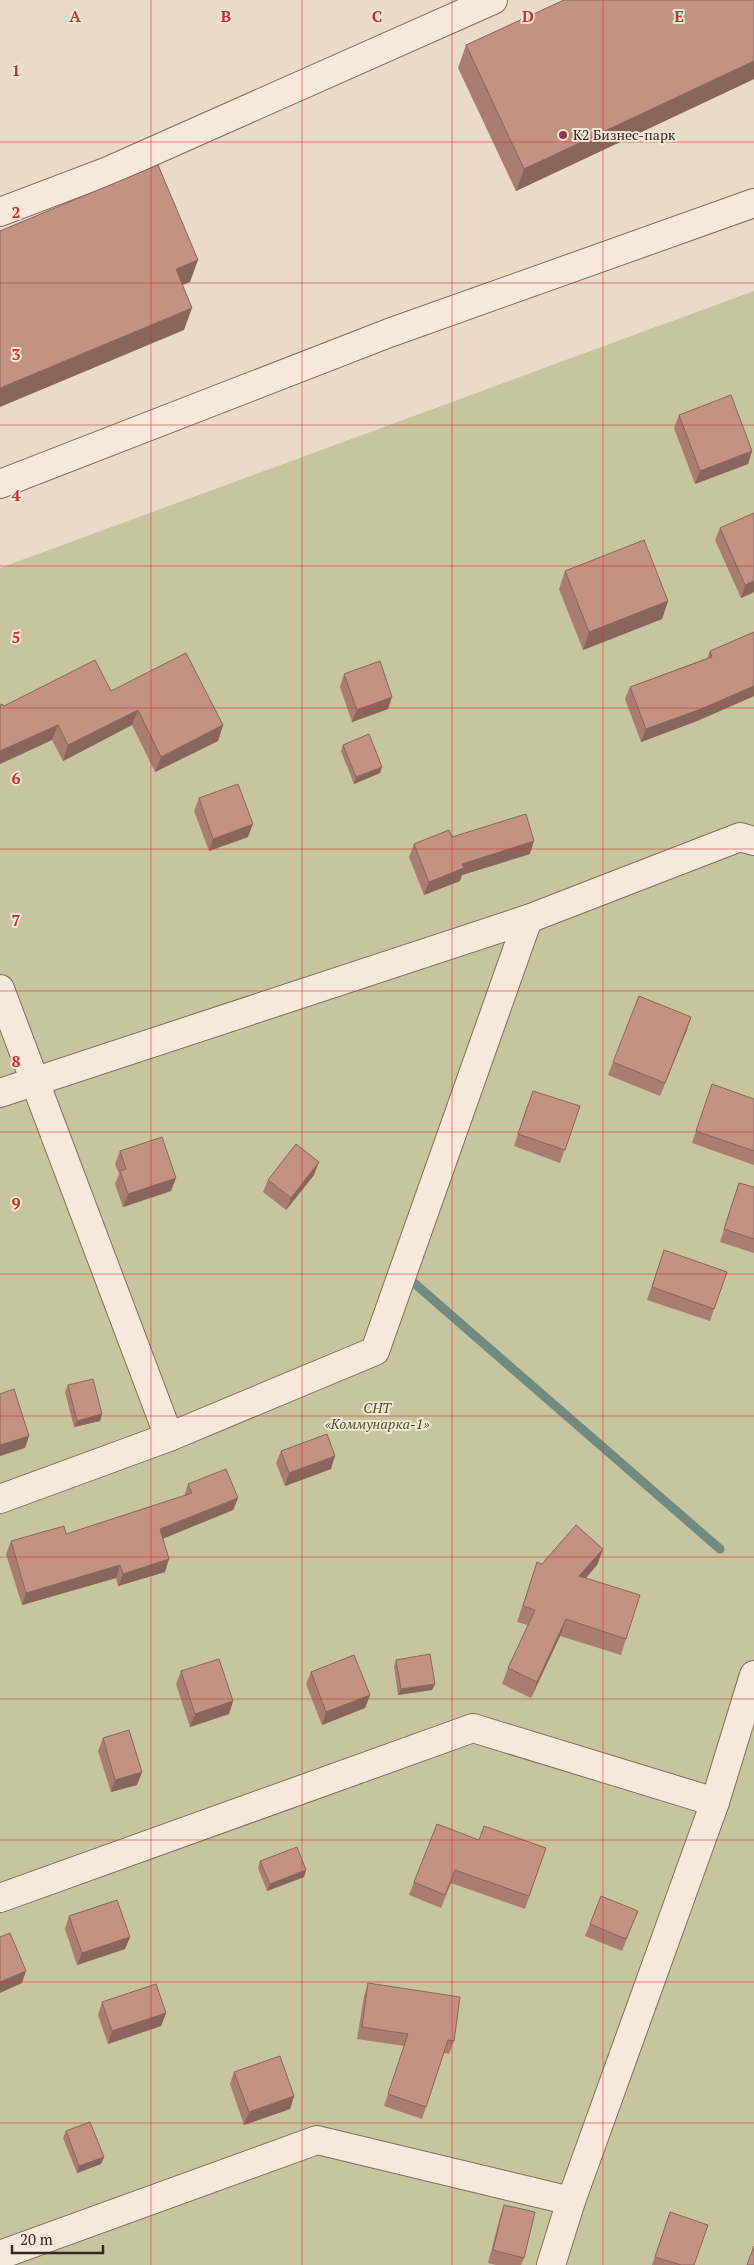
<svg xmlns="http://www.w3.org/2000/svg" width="754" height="2265" font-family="'PT Serif',serif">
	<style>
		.green { fill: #c7c59d }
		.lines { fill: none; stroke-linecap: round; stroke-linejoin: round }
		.stream { stroke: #708c80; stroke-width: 9 }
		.minor-casing { stroke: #846c5f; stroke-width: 30 }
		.minor { stroke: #f6e9db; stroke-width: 28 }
		.wall { fill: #a97e70 }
		.shaded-wall { fill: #89665b }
		.building { fill: #c49282; stroke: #89665b }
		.grid { fill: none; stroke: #d62828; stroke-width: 1; stroke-opacity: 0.55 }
		.poi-dot { fill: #8d3545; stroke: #f2e6d7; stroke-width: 2 }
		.labels { text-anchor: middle; stroke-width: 4; stroke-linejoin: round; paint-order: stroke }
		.poi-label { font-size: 14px; fill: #362821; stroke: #f2e6d7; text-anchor: start }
		.park-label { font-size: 14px; font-style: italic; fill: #4d512a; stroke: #f2e6d7 }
		.grid-label { font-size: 16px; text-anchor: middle; font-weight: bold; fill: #d62828; stroke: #f2e6d7; stroke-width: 4; stroke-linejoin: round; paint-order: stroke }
	</style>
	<rect width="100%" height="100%" fill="#eadac8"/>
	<path class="green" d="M 754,291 L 754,2265 L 0,2265 L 0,568 Z"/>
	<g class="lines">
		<path class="stream" d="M 406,1276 L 720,1549"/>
		<defs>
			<g id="minor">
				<path d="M 0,212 L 108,171 L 493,0"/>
				<path d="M 0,484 L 389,333 L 754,203"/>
				<path d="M 0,989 L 169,1437"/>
				<path d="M 0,1093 L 528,919 L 740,837 L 754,841"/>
				<path d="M 0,1499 L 169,1437 L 375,1351 L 528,919"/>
				<path d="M 0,1898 L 473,1728 L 715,1802"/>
				<path d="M 0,2255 L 317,2140 L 571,2201"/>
				<path d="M 551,2265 L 571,2201 L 715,1802 L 754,1675"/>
			</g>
		</defs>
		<use href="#minor" class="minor-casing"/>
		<use href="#minor" class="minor"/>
	</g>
	<g class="wall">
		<path d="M 754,0 L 754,79 L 516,191 L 458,68 L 466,45 Z"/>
		<path d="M 679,415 L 752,451 L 748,464 L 695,484 L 674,428 Z"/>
		<path d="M 754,513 L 754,592 L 741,598 L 715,540 L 720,528 Z"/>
		<path d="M 565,571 L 668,601 L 662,619 L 583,650 L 559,589 Z"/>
		<path d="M 754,632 L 754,696 L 697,721 L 641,742 L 625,699 L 630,687 L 707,658 L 710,651 Z"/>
		<path d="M 344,674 L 388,709 L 352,722 L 340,687 Z"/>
		<path d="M 111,691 L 223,725 L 218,741 L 155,772 L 132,725 L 63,761 L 52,740 L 0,764 L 0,705 L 4,706 Z"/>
		<path d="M 343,745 L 380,773 L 354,784 L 341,751 Z"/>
		<path d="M 199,798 L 248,837 L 209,851 L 194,811 Z"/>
		<path d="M 452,837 L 530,854 L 462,875 L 460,881 L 424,895 L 409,857 L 414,844 Z"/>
		<path d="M 691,1017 L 660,1096 L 608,1075 L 613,1062 Z"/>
		<path d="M 712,1084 L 754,1099 L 754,1165 L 692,1143 Z"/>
		<path d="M 528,1103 L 580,1106 L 560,1163 L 514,1146 Z"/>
		<path d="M 120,1151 L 171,1191 L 123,1207 L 115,1184 L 119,1174 L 115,1164 Z"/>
		<path d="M 314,1175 L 286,1210 L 263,1192 L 268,1180 Z"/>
		<path d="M 739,1183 L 754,1187 L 754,1253 L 720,1242 Z"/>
		<path d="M 664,1250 L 727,1272 L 710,1321 L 647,1300 Z"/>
		<path d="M 68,1385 L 102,1414 L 100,1421 L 74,1427 L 65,1392 Z"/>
		<path d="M 281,1451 L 331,1469 L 285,1486 L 276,1463 Z"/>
		<path d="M 188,1484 L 238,1498 L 233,1510 L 163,1538 L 165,1572 L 118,1586 L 116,1578 L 22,1605 L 6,1554 L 11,1541 L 66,1534 L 184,1496 Z"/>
		<path d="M 603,1549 L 597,1565 L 586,1578 L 626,1639 L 621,1655 L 560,1636 L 531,1698 L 502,1684 L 508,1668 L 528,1625 L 517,1622 L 537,1562 L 542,1564 Z"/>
		<path d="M 396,1660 L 435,1684 L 432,1690 L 398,1695 L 394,1666 Z"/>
		<path d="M 181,1671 L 233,1701 L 229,1714 L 190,1727 L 176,1684 Z"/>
		<path d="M 311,1672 L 370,1695 L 365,1708 L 322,1725 L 306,1684 Z"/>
		<path d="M 103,1738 L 142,1772 L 137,1785 L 111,1792 L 98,1751 Z"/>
		<path d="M 479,1840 L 546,1848 L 525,1909 L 451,1883 L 441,1908 L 409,1895 L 414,1882 Z"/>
		<path d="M 260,1861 L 306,1870 L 304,1877 L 267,1891 L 258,1868 Z"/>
		<path d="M 638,1911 L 622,1951 L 585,1936 L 590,1924 Z"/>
		<path d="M 69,1916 L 130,1937 L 125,1949 L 77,1965 L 65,1929 Z"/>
		<path d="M 368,1983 L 454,2041 L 449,2054 L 444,2053 L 422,2119 L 384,2106 L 404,2046 L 357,2039 L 364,1996 Z"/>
		<path d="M 102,2002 L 166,2013 L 161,2026 L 108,2044 L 98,2015 Z"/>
		<path d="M 234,2072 L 294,2096 L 290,2109 L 244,2125 L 230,2084 Z"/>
		<path d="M 66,2131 L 104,2157 L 101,2164 L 77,2173 L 63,2138 Z"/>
		<path d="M 504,2205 L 524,2258 L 521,2265 L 496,2265 L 488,2263 L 500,2217 Z"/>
		<path d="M 670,2212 L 694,2265 L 652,2265 Z"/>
	</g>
	<g class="shaded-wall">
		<path d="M 754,61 L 754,79 L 516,191 L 524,169 Z"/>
		<path d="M 198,260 L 190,282 L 168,291 L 176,269 Z"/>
		<path d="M 192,308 L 184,330 L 0,407 L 0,388 Z"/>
		<path d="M 752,451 L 748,464 L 695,484 L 700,471 Z"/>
		<path d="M 754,581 L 754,592 L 741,598 L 745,585 Z"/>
		<path d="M 668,601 L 662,619 L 583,650 L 589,632 Z"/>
		<path d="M 754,686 L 754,696 L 697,721 L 641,742 L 646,729 Z"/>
		<path d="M 392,697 L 388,709 L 352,722 L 357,710 Z"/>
		<path d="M 138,710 L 132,725 L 63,761 L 68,745 Z"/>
		<path d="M 58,725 L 52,740 L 0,764 L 0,751 Z"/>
		<path d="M 223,725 L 218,741 L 155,772 L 161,757 Z"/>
		<path d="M 382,767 L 380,773 L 354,784 L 356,777 Z"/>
		<path d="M 253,824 L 248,837 L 209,851 L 213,839 Z"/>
		<path d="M 534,841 L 530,854 L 462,875 L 460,881 L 424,895 L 429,882 L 462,864 Z"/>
		<path d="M 691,1017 L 687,1030 L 660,1096 L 665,1083 Z"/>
		<path d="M 319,1162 L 314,1175 L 286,1210 L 291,1198 Z"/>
		<path d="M 176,1178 L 171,1191 L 123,1207 L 128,1194 Z"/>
		<path d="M 102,1414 L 100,1421 L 74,1427 L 77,1421 Z"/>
		<path d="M 29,1436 L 25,1448 L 0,1456 L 0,1445 Z"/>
		<path d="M 335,1456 L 331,1469 L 285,1486 L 289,1473 Z"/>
		<path d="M 238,1498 L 233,1510 L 155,1542 L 160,1529 Z"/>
		<path d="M 603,1549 L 597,1565 L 573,1592 L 579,1576 Z"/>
		<path d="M 169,1559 L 165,1572 L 118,1586 L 123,1574 Z"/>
		<path d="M 120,1565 L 116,1578 L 22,1605 L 26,1593 Z"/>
		<path d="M 566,1619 L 560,1636 L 531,1698 L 537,1682 Z"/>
		<path d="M 435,1684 L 432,1690 L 398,1695 L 401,1689 Z"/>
		<path d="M 370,1695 L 365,1708 L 322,1725 L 326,1712 Z"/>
		<path d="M 233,1701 L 229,1714 L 190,1727 L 195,1714 Z"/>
		<path d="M 142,1772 L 137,1785 L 111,1792 L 115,1780 Z"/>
		<path d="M 306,1870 L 304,1877 L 267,1891 L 270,1884 Z"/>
		<path d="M 130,1937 L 125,1949 L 77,1965 L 82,1953 Z"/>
		<path d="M 26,1971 L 22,1983 L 0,1993 L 0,1982 Z"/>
		<path d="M 166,2013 L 161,2026 L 108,2044 L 112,2031 Z"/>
		<path d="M 294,2096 L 290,2109 L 244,2125 L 249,2112 Z"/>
		<path d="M 104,2157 L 101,2164 L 77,2173 L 79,2166 Z"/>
	</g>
	<g class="building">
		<path d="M 564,0 L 754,0 L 754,61 L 524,169 L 466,45 Z"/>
		<path d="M 158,165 L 198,260 L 176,269 L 192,308 L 0,388 L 0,231 Z"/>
		<path d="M 731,395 L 752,451 L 700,471 L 679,415 Z"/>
		<path d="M 754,513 L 754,581 L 745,585 L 720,528 Z"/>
		<path d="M 644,540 L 668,601 L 589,632 L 565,571 Z"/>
		<path d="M 754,632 L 754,686 L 701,709 L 646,729 L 630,687 L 712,657 L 710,651 Z"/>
		<path d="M 186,653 L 223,725 L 161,757 L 138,710 L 68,745 L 58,725 L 0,751 L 0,705 L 2,704 L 4,706 L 95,660 L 111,691 Z"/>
		<path d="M 380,661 L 392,697 L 357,710 L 344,674 Z"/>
		<path d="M 369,734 L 382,767 L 356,777 L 343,745 Z"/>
		<path d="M 238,784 L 253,824 L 213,839 L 199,798 Z"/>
		<path d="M 526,814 L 534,841 L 462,864 L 464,868 L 429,882 L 414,844 L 449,830 L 452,837 Z"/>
		<path d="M 639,996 L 691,1017 L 665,1083 L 613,1062 Z"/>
		<path d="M 712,1084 L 754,1099 L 754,1151 L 696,1131 Z"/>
		<path d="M 533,1091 L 580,1106 L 565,1150 L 518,1134 Z"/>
		<path d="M 162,1137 L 176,1178 L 128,1194 L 120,1171 L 126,1169 L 120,1151 Z"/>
		<path d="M 296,1144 L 319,1162 L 291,1198 L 268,1180 Z"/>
		<path d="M 739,1183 L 754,1187 L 754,1239 L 724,1229 Z"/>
		<path d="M 664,1250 L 727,1272 L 714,1309 L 652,1287 Z"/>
		<path d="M 93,1379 L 102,1414 L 77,1421 L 68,1385 Z"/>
		<path d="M 14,1389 L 29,1436 L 0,1445 L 0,1394 Z"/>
		<path d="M 327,1434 L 335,1456 L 289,1473 L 281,1451 Z"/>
		<path d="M 226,1469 L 238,1498 L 160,1529 L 169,1559 L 123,1574 L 120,1565 L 26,1593 L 11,1541 L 64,1526 L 66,1534 L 192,1493 L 188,1484 Z"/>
		<path d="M 576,1525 L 603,1549 L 579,1576 L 640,1595 L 626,1639 L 566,1619 L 537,1682 L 508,1668 L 535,1610 L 523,1606 L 537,1562 L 542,1564 Z"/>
		<path d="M 430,1654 L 435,1684 L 401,1689 L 396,1660 Z"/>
		<path d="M 354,1655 L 370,1695 L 326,1712 L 311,1672 Z"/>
		<path d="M 219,1659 L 233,1701 L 195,1714 L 181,1671 Z"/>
		<path d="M 129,1730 L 142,1772 L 115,1780 L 103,1738 Z"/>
		<path d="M 437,1824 L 479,1840 L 484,1826 L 546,1848 L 529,1896 L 455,1870 L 445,1895 L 414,1882 Z"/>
		<path d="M 297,1847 L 306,1870 L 270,1884 L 260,1861 Z"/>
		<path d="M 601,1896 L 638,1911 L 626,1939 L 590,1924 Z"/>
		<path d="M 117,1900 L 130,1937 L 82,1953 L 69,1916 Z"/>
		<path d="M 10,1933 L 26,1971 L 0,1982 L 0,1937 Z"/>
		<path d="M 368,1983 L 460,1997 L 454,2041 L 448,2040 L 426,2107 L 388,2094 L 408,2034 L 362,2027 Z"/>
		<path d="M 156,1984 L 166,2013 L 112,2031 L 102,2002 Z"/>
		<path d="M 280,2056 L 294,2096 L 249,2112 L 234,2072 Z"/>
		<path d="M 90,2122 L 104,2157 L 79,2166 L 66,2131 Z"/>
		<path d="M 504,2205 L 535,2212 L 524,2258 L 493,2250 Z"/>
		<path d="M 670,2212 L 708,2225 L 694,2265 L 681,2265 L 655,2257 Z"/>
		<path d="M 754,2246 L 754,2265 L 747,2265 Z"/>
	</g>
	<path class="grid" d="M 151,0 L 151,2265M 302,0 L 302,2265M 452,0 L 452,2265M 603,0 L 603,2265M 0,142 L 754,142M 0,283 L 754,283M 0,425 L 754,425M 0,566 L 754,566M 0,708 L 754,708M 0,849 L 754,849M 0,991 L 754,991M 0,1132 L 754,1132M 0,1274 L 754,1274M 0,1416 L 754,1416M 0,1557 L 754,1557M 0,1699 L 754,1699M 0,1840 L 754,1840M 0,1982 L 754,1982M 0,2123 L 754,2123"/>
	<circle class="poi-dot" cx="563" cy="135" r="5"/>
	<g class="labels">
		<g class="poi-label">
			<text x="573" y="140">К2 Бизнес-парк</text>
		</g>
		<g class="park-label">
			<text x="377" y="1413">СНТ<tspan x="377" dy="16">«Коммунарка-1»</tspan></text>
		</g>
	</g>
	<g class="grid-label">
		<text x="75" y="22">A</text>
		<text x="226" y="22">B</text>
		<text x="377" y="22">C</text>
		<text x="528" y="22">D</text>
		<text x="679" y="22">E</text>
		<text x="16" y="76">1</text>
		<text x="16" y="218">2</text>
		<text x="16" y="360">3</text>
		<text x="16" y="501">4</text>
		<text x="16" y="643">5</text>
		<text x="16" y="784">6</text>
		<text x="16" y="926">7</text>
		<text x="16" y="1067">8</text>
		<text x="16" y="1209">9</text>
	</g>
	<path d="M12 2245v8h91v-8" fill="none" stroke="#362821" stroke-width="2.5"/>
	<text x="20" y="2245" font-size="15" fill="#362821" stroke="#f2e6d7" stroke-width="4" paint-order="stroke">20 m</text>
</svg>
